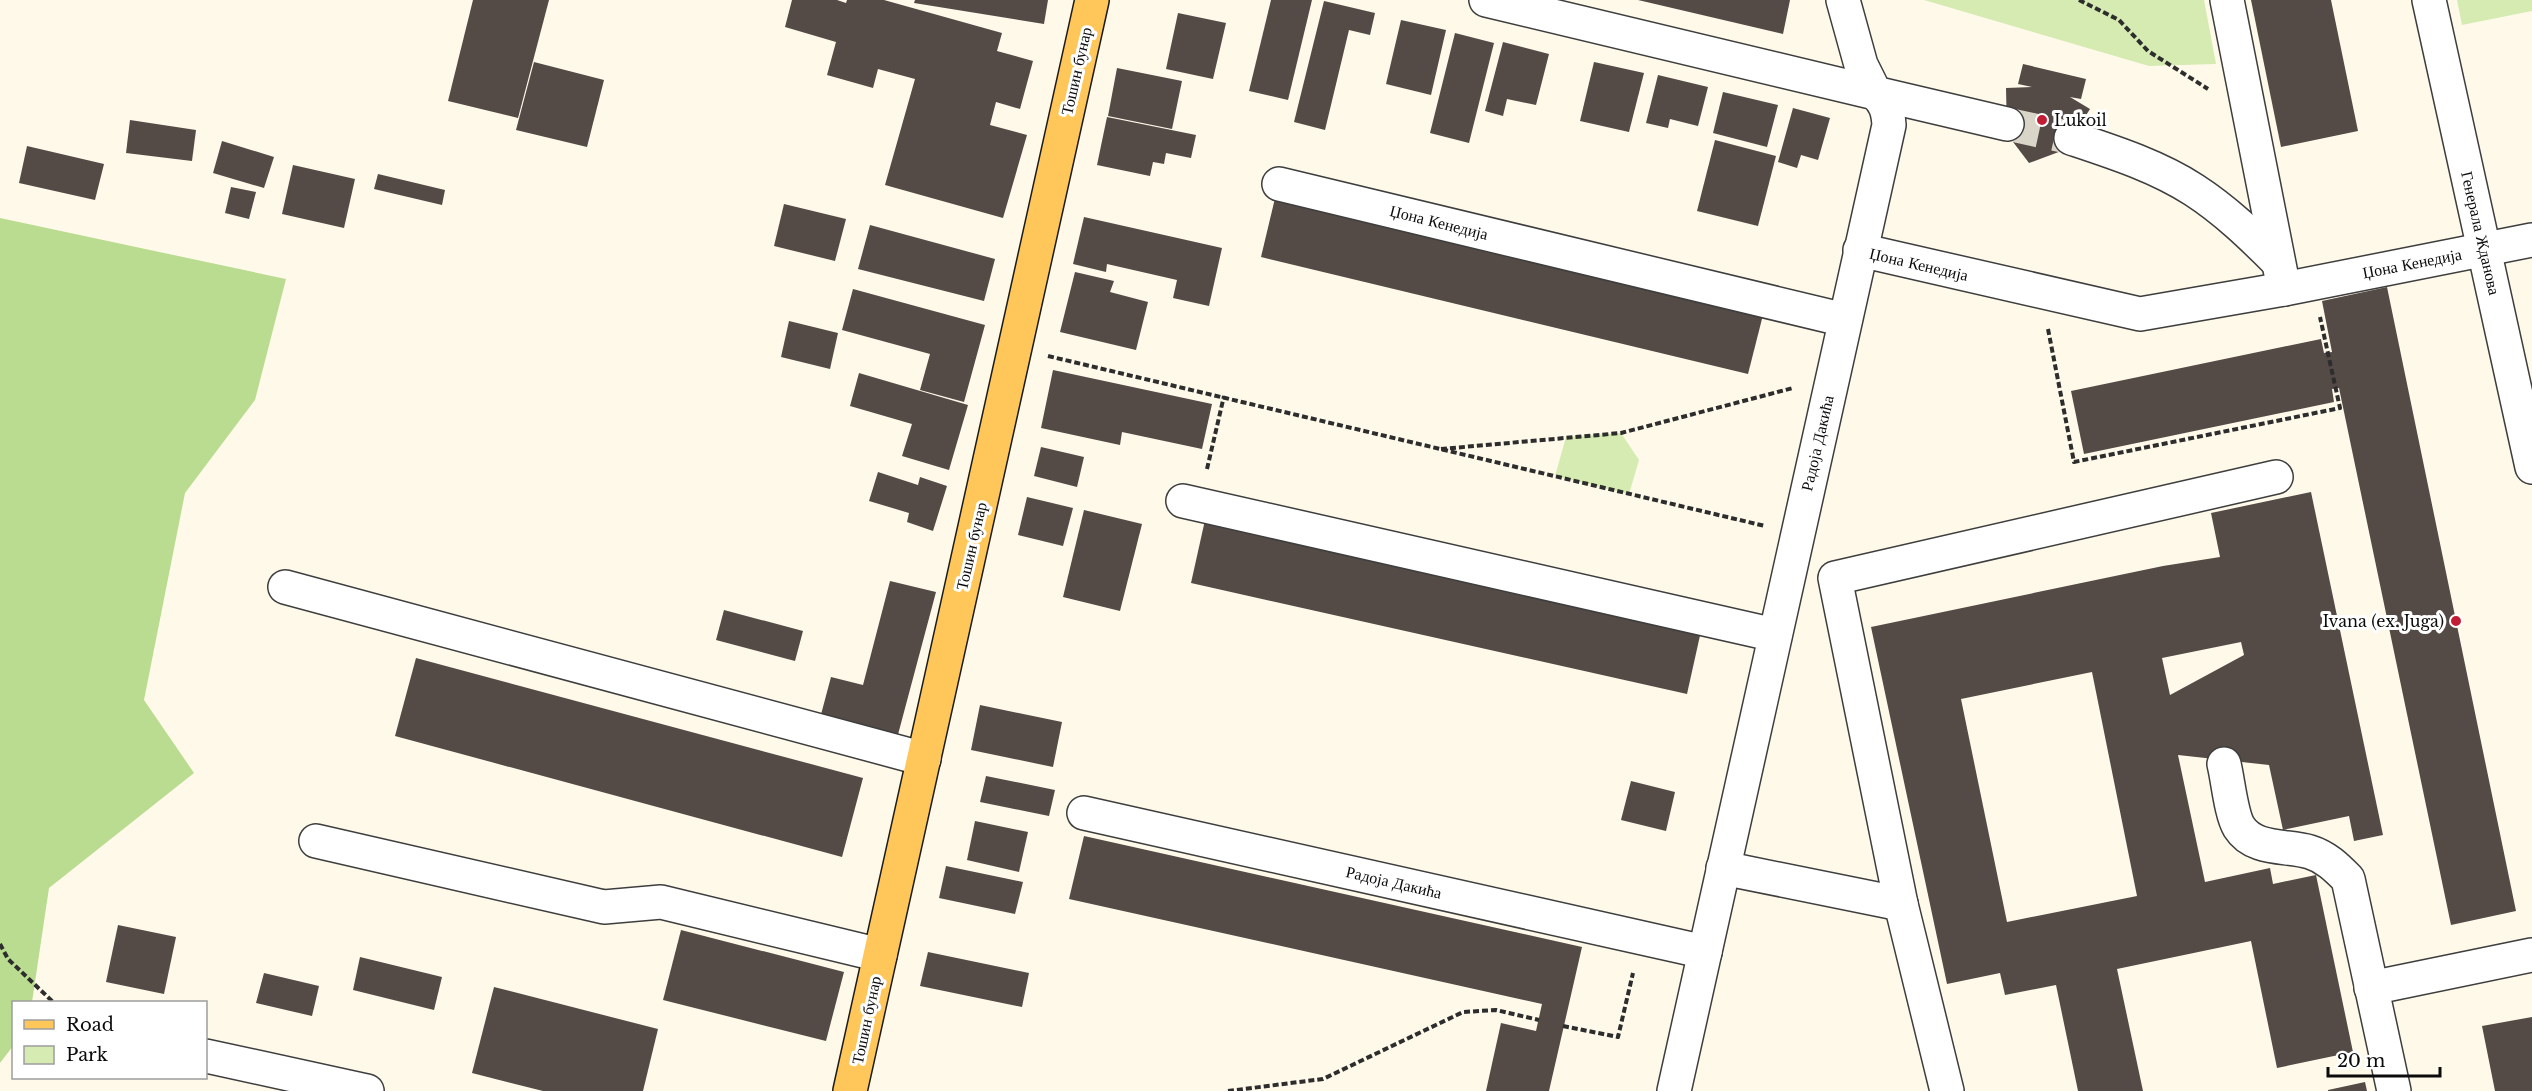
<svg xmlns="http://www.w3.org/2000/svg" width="2532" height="1091" font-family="'Libre Baskerville',serif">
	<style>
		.green { fill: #d5ebb2 }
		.forest { fill: #badc90 }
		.building { fill: #544b47; fill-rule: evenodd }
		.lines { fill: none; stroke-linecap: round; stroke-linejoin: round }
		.minor-tunnel { stroke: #dad5c9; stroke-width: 33; stroke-dasharray: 33 16; stroke-linecap: butt }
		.minor-casing { stroke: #3e3e3e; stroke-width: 36 }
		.major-casing { stroke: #1c1c1c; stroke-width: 36 }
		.path { stroke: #2d2d2d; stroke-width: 4; stroke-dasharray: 6 3; stroke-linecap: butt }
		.minor { stroke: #fff; stroke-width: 33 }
		.major { stroke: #ffc65a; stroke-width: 33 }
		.poi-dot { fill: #c21d35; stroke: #fff; stroke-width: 2 }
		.labels { text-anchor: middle; stroke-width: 6; stroke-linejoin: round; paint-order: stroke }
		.street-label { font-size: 16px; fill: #0b0b0b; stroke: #fff }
		.poi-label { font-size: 16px; fill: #0b0b0b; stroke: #fff; text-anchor: start }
	</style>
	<rect width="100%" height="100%" fill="#fff9ea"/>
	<g class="green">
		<path d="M 1924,0 L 2204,0 L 2216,64 L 2149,66 Z"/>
		<path d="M 2457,0 L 2532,0 L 2532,11 L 2462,25 Z"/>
		<path d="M 1621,433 L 1639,460 L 1629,494 L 1555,476 L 1566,437 Z"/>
	</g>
	<path class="forest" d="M 0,218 L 286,279 L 255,400 L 185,493 L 144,700 L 194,773 L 49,888 L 32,1002 L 14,1002 L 13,1046 L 0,1063 Z"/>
	<g class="building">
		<path d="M 473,0 L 549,0 L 518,118 L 448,101 Z"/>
		<path d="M 792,0 L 837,0 L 846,3 L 847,0 L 884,0 L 1002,33 L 997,51 L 1033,61 L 1020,109 L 996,102 L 990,125 L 1027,135 L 1003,218 L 885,185 L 915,79 L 878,69 L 873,88 L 827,75 L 836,42 L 785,27 Z"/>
		<path d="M 915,0 L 1048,0 L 1044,24 L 914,3 Z"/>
		<path d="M 1271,0 L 1312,0 L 1288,100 L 1249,91 Z"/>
		<path d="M 1638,0 L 1790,0 L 1783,34 Z"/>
		<path d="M 2251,0 L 2331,0 L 2358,131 L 2281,147 Z"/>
		<path d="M 1324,1 L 1375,13 L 1370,35 L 1349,30 L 1325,130 L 1294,122 Z"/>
		<path d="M 1178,13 L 1226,23 L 1213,79 L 1166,69 Z"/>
		<path d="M 1401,20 L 1446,30 L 1431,95 L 1386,84 Z"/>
		<path d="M 1455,33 L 1494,43 L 1469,143 L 1430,133 Z"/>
		<path d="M 1503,42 L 1549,54 L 1536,105 L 1507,99 L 1503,116 L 1485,111 Z"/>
		<path d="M 534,62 L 604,80 L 587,147 L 516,130 Z"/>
		<path d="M 1594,62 L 1644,73 L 1629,132 L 1580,121 Z"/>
		<path d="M 2023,64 L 2086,79 L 2081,99 L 2070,97 L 2090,109 L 2064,150 L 2029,163 L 2007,134 L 2006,88 L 2032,87 L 2018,84 Z"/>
		<path d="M 1117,68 L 1182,81 L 1172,129 L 1108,116 Z"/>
		<path d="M 1658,75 L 1708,87 L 1698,126 L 1670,119 L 1668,128 L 1646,123 Z"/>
		<path d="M 1723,92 L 1778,105 L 1767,147 L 1713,133 Z"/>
		<path d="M 1793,108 L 1830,118 L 1818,160 L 1801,155 L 1797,168 L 1778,162 Z"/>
		<path d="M 1107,117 L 1196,135 L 1191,158 L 1166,153 L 1164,164 L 1153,162 L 1150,176 L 1097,165 Z"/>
		<path d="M 130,120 L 196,130 L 192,161 L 126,153 Z"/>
		<path d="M 1715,140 L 1776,156 L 1758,226 L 1697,211 Z"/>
		<path d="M 222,141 L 274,157 L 264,188 L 213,173 Z"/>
		<path d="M 27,146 L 104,164 L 95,200 L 19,183 Z"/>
		<path d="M 293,165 L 355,179 L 344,228 L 282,214 Z"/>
		<path d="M 378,174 L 445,190 L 442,205 L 374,189 Z"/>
		<path d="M 231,187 L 256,192 L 249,219 L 225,213 Z"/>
		<path d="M 1276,194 L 1764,311 L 1748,374 L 1261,257 Z"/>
		<path d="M 784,204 L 846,219 L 835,261 L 774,246 Z"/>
		<path d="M 1084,217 L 1222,248 L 1209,306 L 1173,298 L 1177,280 L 1107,264 L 1106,272 L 1073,264 Z"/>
		<path d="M 870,225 L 995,259 L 984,301 L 858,269 Z"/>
		<path d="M 1075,272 L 1114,281 L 1110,292 L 1148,302 L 1136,350 L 1060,332 Z"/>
		<path d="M 2387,287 L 2516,911 L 2451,925 L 2339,388 L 2332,389 L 2334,402 L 2084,454 L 2071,391 L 2321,339 L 2324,353 L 2332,352 L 2322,301 Z"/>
		<path d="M 853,289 L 985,325 L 964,402 L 920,390 L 930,354 L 842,330 Z"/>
		<path d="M 789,321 L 838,333 L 830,369 L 781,357 Z"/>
		<path d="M 1053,370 L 1212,404 L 1202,449 L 1122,432 L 1120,445 L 1041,428 Z"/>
		<path d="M 859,373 L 968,405 L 949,470 L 902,456 L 912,424 L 850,406 Z"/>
		<path d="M 1041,447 L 1084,457 L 1077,487 L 1034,476 Z"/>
		<path d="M 878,472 L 918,485 L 920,477 L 947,486 L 933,531 L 907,522 L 909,513 L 869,501 Z"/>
		<path d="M 2311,492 L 2383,835 L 2354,841 L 2349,816 L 2283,830 L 2269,765 L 2178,755 L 2205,882 L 2270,868 L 2273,884 L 2316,875 L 2353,1052 L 2277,1068 L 2251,941 L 2117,969 L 2143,1091 L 2078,1091 L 2056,985 L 2005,995 L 2000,973 L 1947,984 L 1871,627 L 2163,566 L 2220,557 L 2211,513 ZM 2241,642 L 2244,655 L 2170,695 L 2162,658 ZM 2092,672 L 2137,896 L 2007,922 L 1961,699 Z"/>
		<path d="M 1027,497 L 1073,508 L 1063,546 L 1018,535 Z"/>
		<path d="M 1084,510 L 1142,524 L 1120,611 L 1063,597 Z"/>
		<path d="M 1205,520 L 1701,631 L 1687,694 L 1191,583 Z"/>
		<path d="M 890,581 L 936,592 L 896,742 L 819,722 L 831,677 L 863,685 Z"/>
		<path d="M 724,610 L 803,631 L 795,661 L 716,640 Z"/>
		<path d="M 416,658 L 863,778 L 842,857 L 395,736 Z"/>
		<path d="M 980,705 L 1062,722 L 1053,767 L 971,750 Z"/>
		<path d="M 986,776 L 1055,790 L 1049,816 L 980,802 Z"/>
		<path d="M 1631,781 L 1675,792 L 1666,831 L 1621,820 Z"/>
		<path d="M 975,821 L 1028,832 L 1019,872 L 967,860 Z"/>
		<path d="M 1084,836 L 1582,947 L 1549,1091 L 1486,1091 L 1501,1023 L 1536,1031 L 1542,1004 L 1069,899 Z"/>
		<path d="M 946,866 L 1023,882 L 1015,914 L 939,898 Z"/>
		<path d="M 118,925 L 176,937 L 164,994 L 106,982 Z"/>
		<path d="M 681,930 L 844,972 L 826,1041 L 663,1000 Z"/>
		<path d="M 928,952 L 1029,973 L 1022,1007 L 920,986 Z"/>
		<path d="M 360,957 L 442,977 L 434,1010 L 353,990 Z"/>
		<path d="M 264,973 L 319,986 L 312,1016 L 256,1003 Z"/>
		<path d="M 494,987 L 658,1029 L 643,1091 L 543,1091 L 472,1073 Z"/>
		<path d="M 2532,1017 L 2532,1091 L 2495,1091 L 2482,1026 Z"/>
		<path d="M 2365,1082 L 2367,1091 L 2328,1091 L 2328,1090 Z"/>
	</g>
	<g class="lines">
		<path class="minor-tunnel" d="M 2007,124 L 2071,138"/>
		<defs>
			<g id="minor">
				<path d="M 1486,0 L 1875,93 C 1886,103 1888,111 1889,125 L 1674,1091"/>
				<path d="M 1843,0 L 1861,65 L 1875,93 L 2007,124"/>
				<path d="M 2227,0 L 2284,289"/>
				<path d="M 2429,0 L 2532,467"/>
				<path d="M 2071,138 C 2113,152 2157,166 2194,190 C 2225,210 2252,236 2278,262"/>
				<path d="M 1279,184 L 1845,320"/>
				<path d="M 1860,250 L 2140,314 L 2284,289 L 2532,240"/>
				<path d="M 1183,501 L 1775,635"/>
				<path d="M 285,587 L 924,759"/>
				<path d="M 2224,764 C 2228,780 2231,814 2239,827 C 2254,851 2287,845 2310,852 C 2326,857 2336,867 2348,879 L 2394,1091"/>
				<path d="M 1084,813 L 1705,952"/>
				<path d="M 316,841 L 604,907 L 661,902 L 880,955"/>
				<path d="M 1723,868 L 1901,904"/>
				<path d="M 2371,988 L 2532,955"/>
				<path d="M 206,1056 L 367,1091"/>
				<path d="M 1947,1091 L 1901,904 L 1835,578 L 2276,477"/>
			</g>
			<path id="major" d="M 850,1091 L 1092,0"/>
		</defs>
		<use href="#minor" class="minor-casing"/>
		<use href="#major" class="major-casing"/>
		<g class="path">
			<path d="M 2079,0 L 2119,20 L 2148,51 L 2208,89"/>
			<path d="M 2048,329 L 2074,462 L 2340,408 L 2320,317"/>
			<path d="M 1048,356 L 1765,526"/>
			<path d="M 1441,449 L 1621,433 L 1793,388"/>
			<path d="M 1207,469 L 1224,396"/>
			<path d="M 0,944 L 8,959 L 53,1002"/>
			<path d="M 1563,1026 L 1618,1037 L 1633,973"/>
			<path d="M 1228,1091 L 1323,1079 L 1463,1012 L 1496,1010 L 1539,1020"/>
		</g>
		<use href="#minor" class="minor"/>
		<use href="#major" class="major"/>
	</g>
	<g class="poi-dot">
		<circle cx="2042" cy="120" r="6"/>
		<circle cx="2456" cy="621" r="6"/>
	</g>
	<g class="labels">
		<g class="street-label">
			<text transform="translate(1076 71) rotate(-77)" y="6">Тошин бунар</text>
			<text transform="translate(1439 222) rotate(14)" y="6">Џона Кенедија</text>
			<text transform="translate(2481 233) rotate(77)" y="6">Генерала Жданова</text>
			<text transform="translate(2412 263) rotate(-11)" y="6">Џона Кенедија</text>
			<text transform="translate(1919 264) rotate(13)" y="6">Џона Кенедија</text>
			<text transform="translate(1817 443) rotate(-77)" y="6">Радоја Дакића</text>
			<text transform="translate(971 546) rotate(-77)" y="6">Тошин бунар</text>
			<text transform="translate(1394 882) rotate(13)" y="6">Радоја Дакића</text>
			<text transform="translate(866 1020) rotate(-78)" y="6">Тошин бунар</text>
		</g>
		<g class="poi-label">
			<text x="2054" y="126">Lukoil</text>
			<text x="2444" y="627" text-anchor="end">Ivana (ex. Juga)</text>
		</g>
	</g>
	<rect x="12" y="1001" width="195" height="78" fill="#ffffff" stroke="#9d9d9d" stroke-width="1.5"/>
	<rect x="24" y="1020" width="30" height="9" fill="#ffc65a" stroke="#9d9d9d" stroke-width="1.5"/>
	<text x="66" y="1031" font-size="18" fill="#0b0b0b">Road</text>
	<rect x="24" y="1046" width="30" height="18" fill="#d5ebb2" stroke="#9d9d9d" stroke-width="1.5"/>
	<text x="66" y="1061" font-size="18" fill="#0b0b0b">Park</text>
	<path d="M2328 1067v9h112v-9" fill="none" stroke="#0b0b0b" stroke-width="3"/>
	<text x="2337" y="1067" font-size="18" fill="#0b0b0b" stroke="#ffffff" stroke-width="4.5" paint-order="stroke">20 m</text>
</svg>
